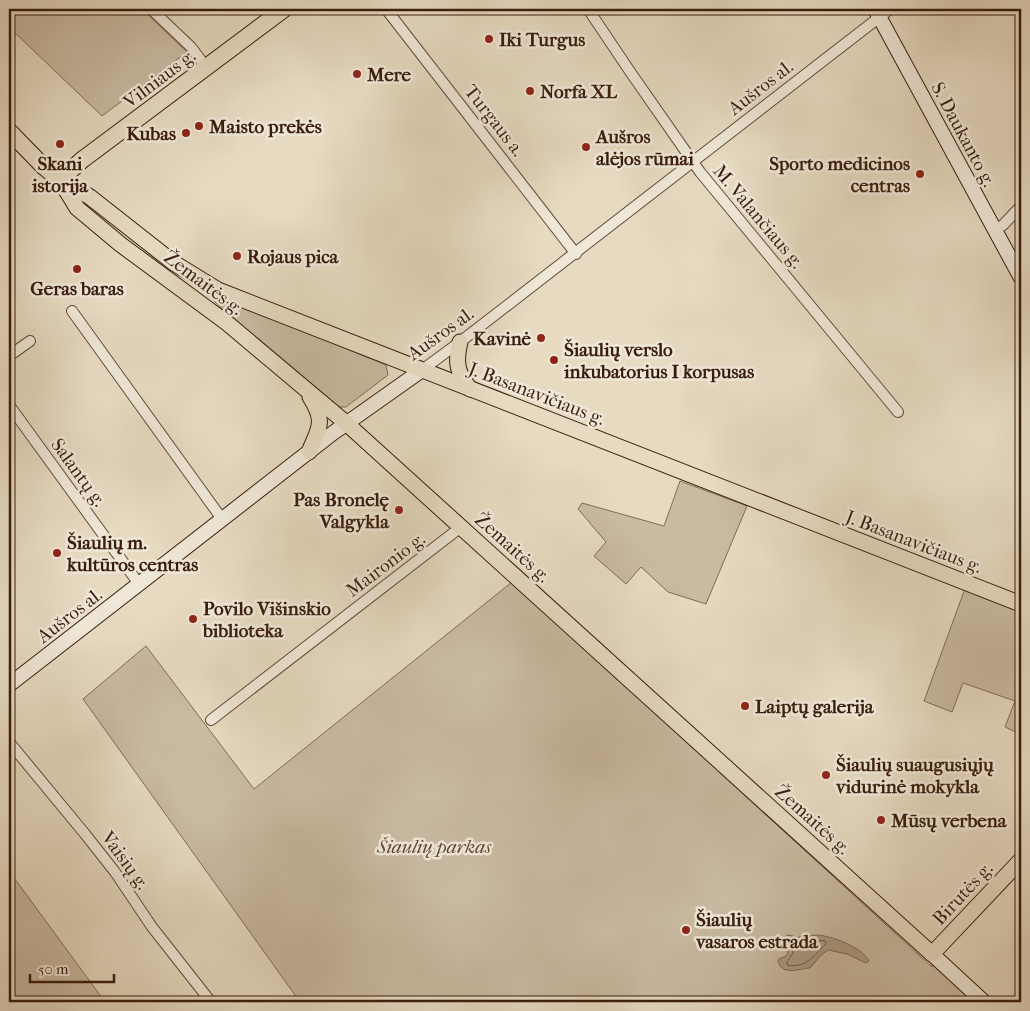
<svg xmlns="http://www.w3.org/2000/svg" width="1030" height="1011" font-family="'IM FELL French Canon',serif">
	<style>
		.green { fill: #c9baa2; stroke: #816c57 }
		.water { fill: #ab9a83; stroke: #7d6853 }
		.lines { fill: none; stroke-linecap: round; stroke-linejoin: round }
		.shore { stroke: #725c48; stroke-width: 1 }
		.minor-casing { stroke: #644c39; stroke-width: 12 }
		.secondary-casing { stroke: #391d0c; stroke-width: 16 }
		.primary-casing { stroke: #391d0c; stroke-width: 17 }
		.trunk-casing { stroke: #391d0c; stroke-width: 18 }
		.minor { stroke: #efe7d7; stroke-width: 10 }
		.secondary { stroke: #efe7d7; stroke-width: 14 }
		.primary { stroke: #e6dac1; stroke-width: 15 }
		.trunk { stroke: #e6dac1; stroke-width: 16 }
		.poi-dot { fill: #8f2418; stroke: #efe7d7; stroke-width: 2 }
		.labels { text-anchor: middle; stroke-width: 5; stroke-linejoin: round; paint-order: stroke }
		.poi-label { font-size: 19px; font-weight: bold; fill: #391d0c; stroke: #efe7d7; text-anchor: start }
		.street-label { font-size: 19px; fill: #391d0c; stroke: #efe7d7 }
		.park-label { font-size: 19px; font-style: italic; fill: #5d4432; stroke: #efe7d7 }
	</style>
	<rect width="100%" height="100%" fill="#e6dac1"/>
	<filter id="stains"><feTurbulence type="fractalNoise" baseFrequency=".004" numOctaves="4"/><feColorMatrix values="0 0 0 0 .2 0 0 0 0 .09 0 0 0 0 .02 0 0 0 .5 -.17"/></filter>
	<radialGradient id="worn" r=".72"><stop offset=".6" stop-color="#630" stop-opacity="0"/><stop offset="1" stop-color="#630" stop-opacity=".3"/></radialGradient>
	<g class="green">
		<path d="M 9,9 L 142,9 L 187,52 L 102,116 L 9,27 Z"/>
		<path d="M 215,295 L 386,365 L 388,375 L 346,407 L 336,407 L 218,305 L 212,299 Z"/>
		<path d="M 680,481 L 747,506 L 706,604 L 668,592 L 641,567 L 626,584 L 594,556 L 606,542 L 578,509 L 582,503 L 664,526 Z"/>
		<path d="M 517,578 L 723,765 L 719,772 L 932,967 L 932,954 L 984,1002 L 300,1002 L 83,699 L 146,646 L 254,789 Z"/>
		<path d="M 967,583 L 1021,604 L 1020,734 L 1005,727 L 1015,701 L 963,683 L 952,712 L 924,701 Z"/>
		<path d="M 9,871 L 105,1002 L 9,1002 Z"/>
	</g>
	<path class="water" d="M 788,935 C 793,936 799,938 804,937 C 808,937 812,935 816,935 C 830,935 862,947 869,961 L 866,963 L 847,954 L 828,950 L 821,955 L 810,968 C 800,968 782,977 778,961 L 779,959 L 786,956 L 788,953 L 782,942 L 784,937 Z"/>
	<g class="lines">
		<path class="shore" d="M 815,940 L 825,941 L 826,944 C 814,955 806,969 787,965 L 787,962 L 793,953 L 791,942 L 805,942 Z"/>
		<defs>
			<g id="minor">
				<path d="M 151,9 L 191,47 L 206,67"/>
				<path d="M 386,9 L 576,254"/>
				<path d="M 588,9 L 631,73 L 700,172 L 898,412"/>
				<path d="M 995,230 L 1003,225 L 1021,206"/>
				<path d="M 72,311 L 222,519"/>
				<path d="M 9,356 L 30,341"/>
				<path d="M 422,370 L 460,342 L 890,9"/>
				<path d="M 9,405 L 139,584"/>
				<path d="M 211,720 L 461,527"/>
				<path d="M 9,742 L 85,834 L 115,872 L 152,927 L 211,1002"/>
			</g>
			<g id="secondary">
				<path d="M 875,9 L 1021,278"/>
				<path d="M 9,685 L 333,433 L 422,370"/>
				<path d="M 932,954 L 984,1002"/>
			</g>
			<g id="primary">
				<path d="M 60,180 L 77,208 L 120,244 L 227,323 L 346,423 L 932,954 L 1021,860"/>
				<path d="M 62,181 L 90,197 L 174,263 L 218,290 L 1021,604"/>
				<path d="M 460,342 C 455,363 457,372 470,389"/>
				<path d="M 309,452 C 319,428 326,422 310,397"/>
			</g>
			<path id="trunk" d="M 9,131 L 43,166 L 60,180 L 82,160 L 284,9"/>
		</defs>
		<use href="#minor" class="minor-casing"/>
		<use href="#secondary" class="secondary-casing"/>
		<use href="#primary" class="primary-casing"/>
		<use href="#trunk" class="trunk-casing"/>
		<use href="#minor" class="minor"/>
		<use href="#secondary" class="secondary"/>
		<use href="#primary" class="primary"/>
		<use href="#trunk" class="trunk"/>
	</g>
	<g class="poi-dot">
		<circle cx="489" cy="39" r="5"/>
		<circle cx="357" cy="74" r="5"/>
		<circle cx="530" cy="91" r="5"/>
		<circle cx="199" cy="126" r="5"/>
		<circle cx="186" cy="133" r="5"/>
		<circle cx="60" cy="144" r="5"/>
		<circle cx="586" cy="147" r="5"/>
		<circle cx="920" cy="174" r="5"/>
		<circle cx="237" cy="256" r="5"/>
		<circle cx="77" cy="269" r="5"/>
		<circle cx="541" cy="338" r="5"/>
		<circle cx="554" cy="360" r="5"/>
		<circle cx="399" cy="510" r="5"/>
		<circle cx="57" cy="553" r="5"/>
		<circle cx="193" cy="619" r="5"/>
		<circle cx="745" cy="706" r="5"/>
		<circle cx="826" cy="775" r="5"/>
		<circle cx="881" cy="820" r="5"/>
		<circle cx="686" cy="930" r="5"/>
	</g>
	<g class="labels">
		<g class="poi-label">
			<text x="499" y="46">Iki Turgus</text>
			<text x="367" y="81">Mere</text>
			<text x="540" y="98">Norfa XL</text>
			<text x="209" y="133">Maisto prekės</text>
			<text x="176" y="140" text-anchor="end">Kubas</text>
			<text x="596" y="143">Aušros<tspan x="596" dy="22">alėjos rūmai</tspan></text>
			<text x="60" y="170" text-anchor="middle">Skani<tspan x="60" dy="22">istorija</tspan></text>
			<text x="910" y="170" text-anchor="end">Sporto medicinos<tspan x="910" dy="22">centras</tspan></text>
			<text x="247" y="263">Rojaus pica</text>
			<text x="77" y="295" text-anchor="middle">Geras baras</text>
			<text x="531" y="345" text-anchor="end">Kavinė</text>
			<text x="564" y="356">Šiaulių verslo<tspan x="564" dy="22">inkubatorius I korpusas</tspan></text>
			<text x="389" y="506" text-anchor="end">Pas Bronelę<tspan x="389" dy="22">Valgykla</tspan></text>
			<text x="67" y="549">Šiaulių m.<tspan x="67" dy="22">kultūros centras</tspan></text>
			<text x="203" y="615">Povilo Višinskio<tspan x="203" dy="22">biblioteka</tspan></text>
			<text x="755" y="713">Laiptų galerija</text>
			<text x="836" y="771">Šiaulių suaugusiųjų<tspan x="836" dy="22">vidurinė mokykla</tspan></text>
			<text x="891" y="827">Mūsų verbena</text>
			<text x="696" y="926">Šiaulių<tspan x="696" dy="22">vasaros estrada</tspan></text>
		</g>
		<g class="street-label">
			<text transform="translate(159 78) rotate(-37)" y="7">Vilniaus g.</text>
			<text transform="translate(760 87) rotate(-38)" y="7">Aušros al.</text>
			<text transform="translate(495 120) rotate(52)" y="7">Turgaus a.</text>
			<text transform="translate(964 134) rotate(62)" y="7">S. Daukanto g.</text>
			<text transform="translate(759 216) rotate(50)" y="7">M. Valančiaus g.</text>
			<text transform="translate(204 282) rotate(37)" y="7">Žemaitės g.</text>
			<text transform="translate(440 333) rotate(-36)" y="7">Aušros al.</text>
			<text transform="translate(537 393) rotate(21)" y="7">J. Basanavičiaus g.</text>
			<text transform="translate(79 472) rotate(54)" y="7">Salantų g.</text>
			<text transform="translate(914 541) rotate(21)" y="7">J. Basanavičiaus g.</text>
			<text transform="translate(513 547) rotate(42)" y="7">Žemaitės g.</text>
			<text transform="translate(385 564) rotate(-37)" y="7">Maironio g.</text>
			<text transform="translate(69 615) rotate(-38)" y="7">Aušros al.</text>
			<text transform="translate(813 819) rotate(42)" y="7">Žemaitės g.</text>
			<text transform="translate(126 860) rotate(54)" y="7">Vaisių g.</text>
			<text transform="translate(962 893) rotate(-47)" y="7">Birutės g.</text>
		</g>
		<g class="park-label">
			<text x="434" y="853">Šiaulių parkas</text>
		</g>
	</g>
	<rect width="1030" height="1011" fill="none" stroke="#e6dac1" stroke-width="30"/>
	<rect x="10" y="10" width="1010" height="991" fill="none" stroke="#391d0c" stroke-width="2.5"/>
	<rect x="15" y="15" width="1000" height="981" fill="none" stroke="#391d0c"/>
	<path d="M30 974v8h84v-8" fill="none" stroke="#391d0c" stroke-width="2.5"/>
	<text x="38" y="974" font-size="15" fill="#391d0c" stroke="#efe7d7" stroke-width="4" paint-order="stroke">50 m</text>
	<rect width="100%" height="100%" filter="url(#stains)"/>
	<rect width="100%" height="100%" fill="url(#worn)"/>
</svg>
